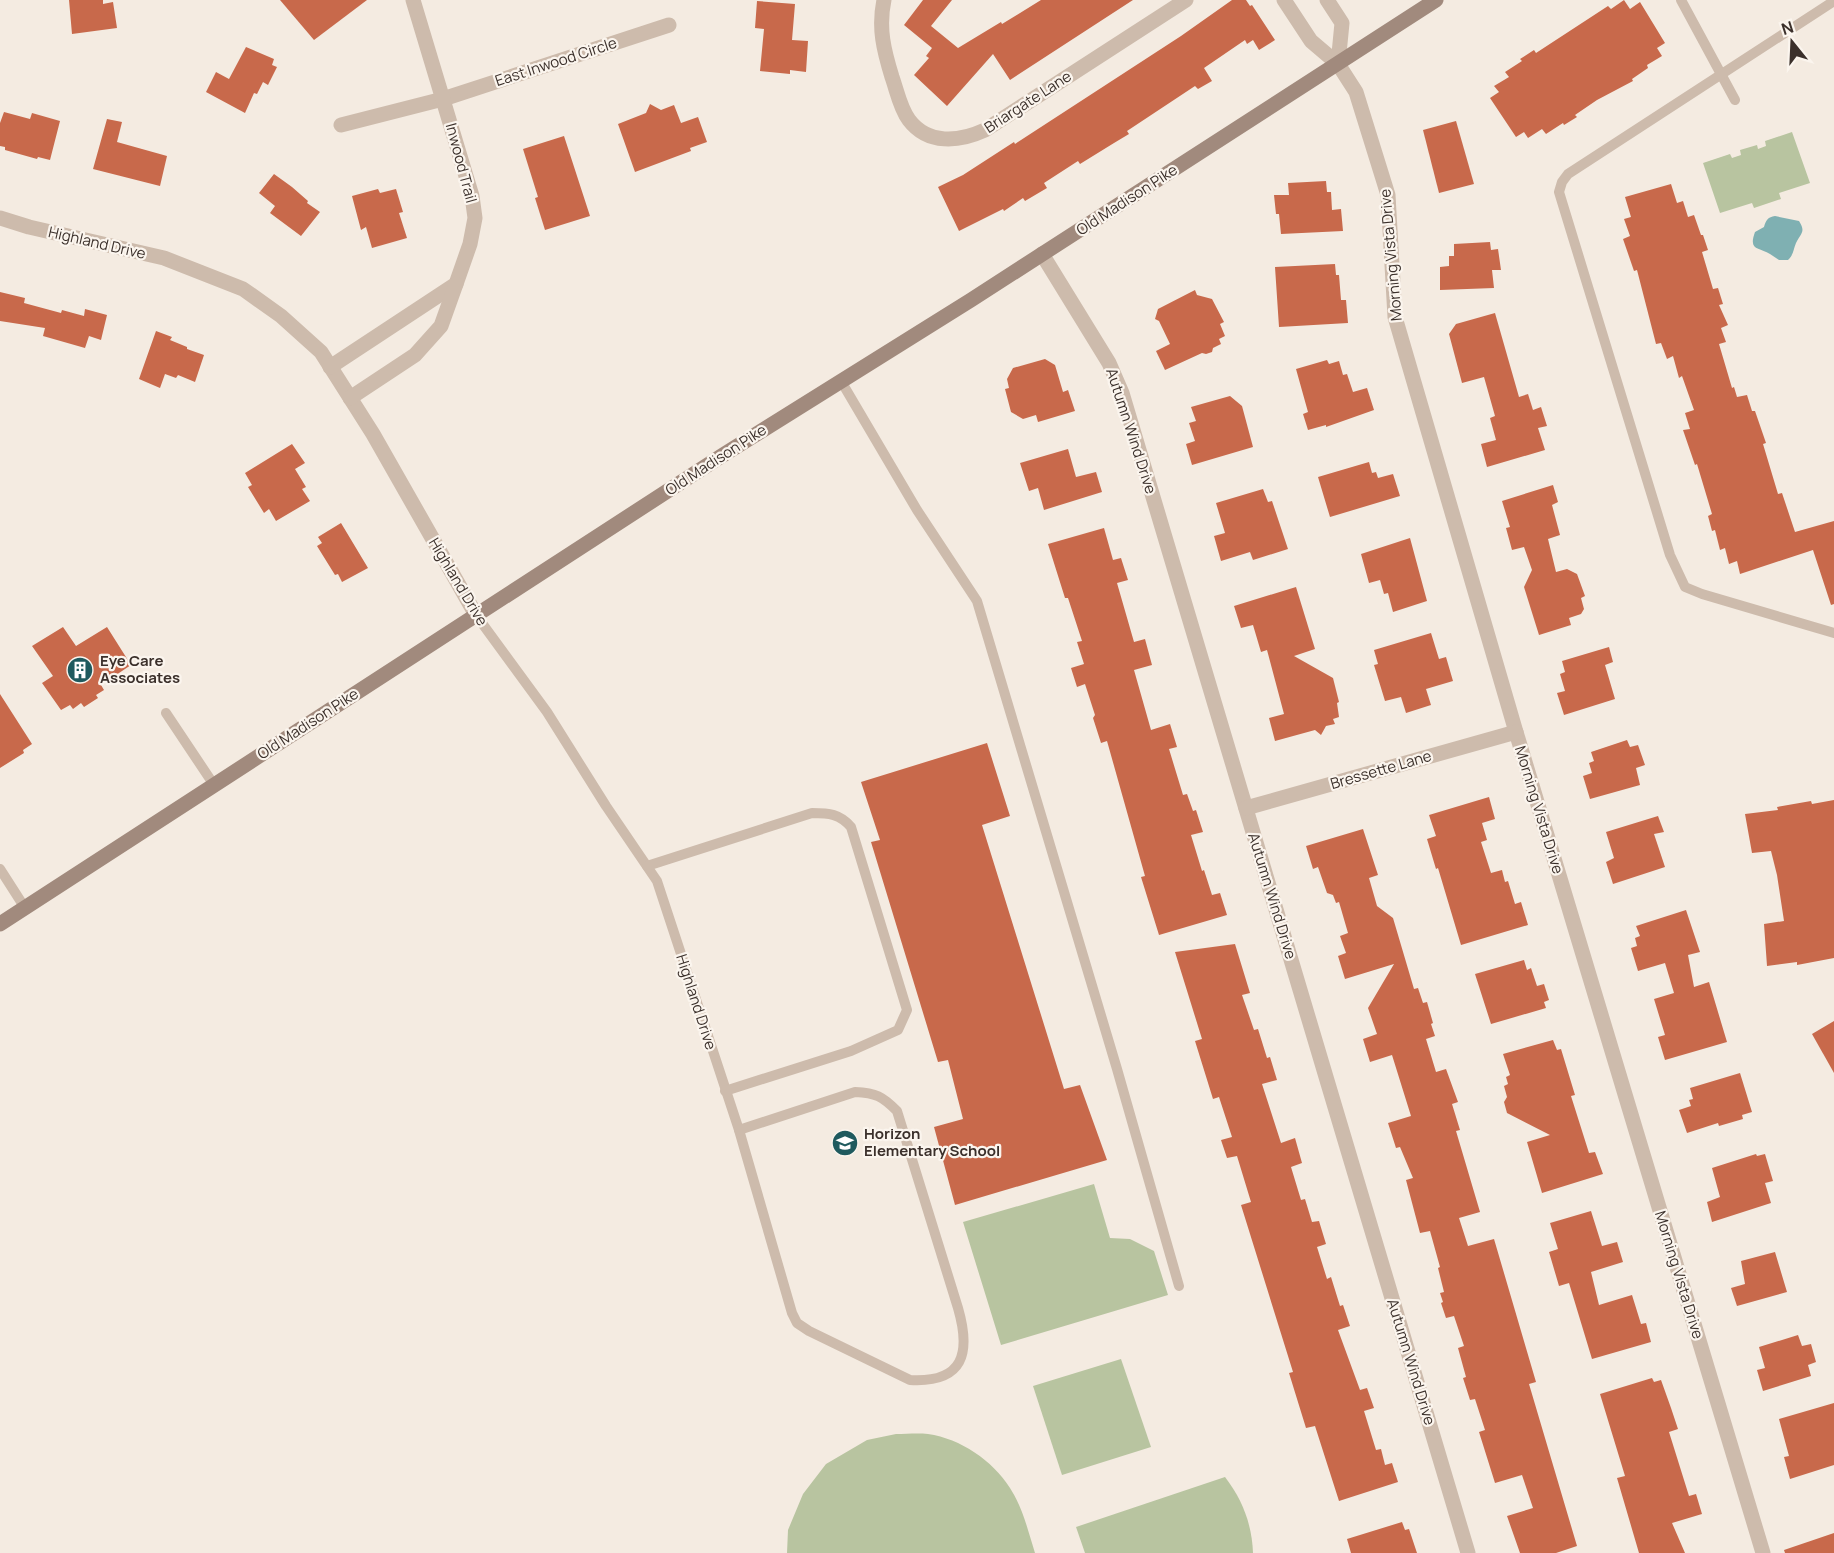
<svg xmlns="http://www.w3.org/2000/svg" width="1834" height="1553" font-family="Manrope,sans-serif">
	<style>
		.green { fill: #b8c4a0 }
		.water { fill: #7fb0b2 }
		.building { fill: #c8694b }
		.lines { fill: none; stroke-linecap: round; stroke-linejoin: round }
		.lane { stroke: #cdbbac; stroke-width: 10 }
		.street { stroke: #cdbbac; stroke-width: 15 }
		.secondary { stroke: #a18a7d; stroke-width: 15 }
		.labels { text-anchor: middle; stroke-width: 4.5; stroke-linejoin: round; paint-order: stroke }
		.street-label { font-size: 15px; fill: #3b302b; stroke: #fbf5ee }
		.poi-label { font-size: 15px; font-weight: bold; fill: #3b302b; stroke: #fbf5ee; text-anchor: start }
	</style>
	<rect width="100%" height="100%" fill="#f4ebe1"/>
	<g class="green">
		<path d="M 1792,132 L 1810,183 L 1779,193 L 1781,199 L 1754,208 L 1752,203 L 1720,213 L 1703,163 L 1730,154 L 1732,158 L 1741,155 L 1740,150 L 1757,145 L 1758,149 L 1766,146 L 1765,141 Z"/>
		<path d="M 1094,1184 L 1110,1238 L 1130,1239 L 1154,1251 L 1168,1295 L 1001,1345 L 963,1222 Z"/>
		<path d="M 1121,1359 L 1151,1447 L 1062,1475 L 1033,1386 Z"/>
		<path d="M 896,1434 C 906,1434 918,1433 928,1434 C 961,1439 992,1460 1010,1488 C 1023,1508 1028,1531 1035,1553 L 787,1553 L 788,1530 L 803,1494 L 826,1464 L 867,1440 Z"/>
		<path d="M 1225,1477 C 1242,1499 1252,1524 1253,1553 L 1085,1553 L 1076,1527 Z"/>
	</g>
	<path class="water" d="M 1775,216 L 1799,221 C 1806,232 1801,233 1796,243 C 1793,250 1794,254 1788,260 L 1779,260 C 1776,258 1773,256 1770,254 C 1759,247 1748,251 1755,232 L 1764,227 C 1766,220 1768,217 1775,216 Z"/>
	<g class="building">
		<path d="M 69,0 L 103,0 L 103,4 L 113,2 L 117,28 L 72,34 Z"/>
		<path d="M 280,0 L 367,0 L 314,40 Z"/>
		<path d="M 923,0 L 952,0 L 931,26 L 958,48 L 1001,22 L 1002,24 L 1041,0 L 1133,0 L 1010,80 L 993,54 L 947,106 L 914,75 L 929,58 L 926,56 L 932,48 L 904,25 Z"/>
		<path d="M 1232,0 L 1246,0 L 1250,6 L 1252,5 L 1275,40 L 1259,50 L 1253,40 L 1247,44 L 1245,40 L 1204,68 L 1212,81 L 1198,89 L 1195,86 L 1127,131 L 1129,134 L 1114,143 L 1080,164 L 1078,161 L 1044,183 L 1047,188 L 1025,201 L 1023,198 L 1004,211 L 1003,209 L 959,231 L 938,187 L 963,175 L 1014,142 L 1015,144 L 1181,36 Z"/>
		<path d="M 1624,0 L 1630,9 L 1640,2 L 1665,43 L 1657,48 L 1662,56 L 1647,65 L 1648,68 L 1632,79 L 1633,81 L 1597,100 L 1575,115 L 1577,117 L 1564,125 L 1563,123 L 1546,134 L 1542,129 L 1528,138 L 1524,132 L 1516,137 L 1490,98 L 1499,92 L 1494,86 L 1509,77 L 1505,72 L 1522,61 L 1520,59 L 1534,50 L 1536,53 L 1608,6 L 1611,9 Z"/>
		<path d="M 757,1 L 795,4 L 792,40 L 808,41 L 806,72 L 790,70 L 790,74 L 760,71 L 764,29 L 755,28 Z"/>
		<path d="M 246,47 L 274,59 L 272,65 L 277,67 L 268,85 L 263,82 L 257,94 L 254,93 L 245,113 L 206,92 L 216,72 L 229,79 Z"/>
		<path d="M 650,104 L 661,110 L 674,105 L 681,123 L 698,117 L 707,142 L 690,148 L 691,151 L 635,172 L 618,124 L 646,113 Z"/>
		<path d="M 4,112 L 30,119 L 32,113 L 60,121 L 50,160 L 38,157 L 37,159 L 5,150 L 5,147 L 0,146 L 0,123 Z"/>
		<path d="M 107,119 L 122,122 L 117,142 L 167,156 L 160,186 L 93,169 Z"/>
		<path d="M 1456,121 L 1474,184 L 1439,193 L 1423,130 Z"/>
		<path d="M 564,136 L 590,216 L 545,230 L 535,198 L 538,197 L 523,149 Z"/>
		<path d="M 274,174 L 292,187 L 308,201 L 307,203 L 320,212 L 301,236 L 270,213 L 275,206 L 259,193 Z"/>
		<path d="M 1326,181 L 1327,192 L 1331,192 L 1332,210 L 1341,209 L 1343,231 L 1281,234 L 1279,214 L 1276,214 L 1274,195 L 1289,195 L 1288,183 Z"/>
		<path d="M 1671,184 L 1677,203 L 1683,201 L 1688,217 L 1694,215 L 1701,235 L 1703,235 L 1708,250 L 1702,252 L 1713,289 L 1718,288 L 1723,304 L 1719,305 L 1728,325 L 1721,328 L 1726,342 L 1719,344 L 1732,388 L 1734,387 L 1737,397 L 1747,395 L 1752,411 L 1755,411 L 1766,443 L 1763,444 L 1778,494 L 1782,493 L 1795,532 L 1834,521 L 1834,604 L 1831,605 L 1813,550 L 1740,574 L 1737,561 L 1729,564 L 1725,548 L 1720,550 L 1715,530 L 1712,531 L 1708,516 L 1712,514 L 1697,464 L 1695,465 L 1683,430 L 1690,429 L 1685,413 L 1694,410 L 1682,376 L 1679,378 L 1673,356 L 1667,359 L 1661,343 L 1656,344 L 1637,270 L 1634,271 L 1623,239 L 1630,236 L 1624,219 L 1631,217 L 1625,197 Z"/>
		<path d="M 378,189 L 380,193 L 396,189 L 403,212 L 399,213 L 407,238 L 372,248 L 366,227 L 361,230 L 352,196 Z"/>
		<path d="M 1490,242 L 1491,250 L 1498,249 L 1501,270 L 1492,270 L 1494,288 L 1440,290 L 1440,267 L 1449,266 L 1449,256 L 1454,256 L 1454,244 Z"/>
		<path d="M 1335,264 L 1336,275 L 1339,275 L 1341,300 L 1346,300 L 1348,323 L 1279,327 L 1275,267 Z"/>
		<path d="M 1195,290 L 1197,295 L 1212,299 L 1224,322 L 1220,324 L 1225,336 L 1219,339 L 1221,344 L 1213,348 L 1212,352 L 1206,354 L 1202,353 L 1165,370 L 1156,351 L 1170,344 L 1159,321 L 1155,319 L 1158,309 Z"/>
		<path d="M 0,292 L 25,298 L 24,303 L 61,313 L 62,310 L 84,316 L 85,309 L 107,315 L 101,340 L 89,336 L 85,348 L 43,336 L 45,328 L 0,321 Z"/>
		<path d="M 1495,313 L 1519,397 L 1528,394 L 1533,410 L 1541,407 L 1547,426 L 1538,428 L 1545,450 L 1487,467 L 1481,444 L 1496,440 L 1490,418 L 1495,416 L 1484,377 L 1462,383 L 1449,334 L 1456,324 Z"/>
		<path d="M 156,331 L 172,337 L 170,340 L 187,347 L 187,349 L 204,355 L 195,382 L 178,375 L 176,378 L 165,374 L 160,388 L 139,379 Z"/>
		<path d="M 1045,359 L 1055,365 L 1063,392 L 1068,390 L 1075,411 L 1038,422 L 1036,415 L 1023,419 L 1011,412 L 1005,389 L 1009,388 L 1007,379 L 1013,368 Z"/>
		<path d="M 1327,360 L 1329,364 L 1339,361 L 1343,375 L 1347,374 L 1353,392 L 1367,388 L 1374,410 L 1326,427 L 1326,425 L 1308,430 L 1303,414 L 1308,412 L 1296,369 Z"/>
		<path d="M 1230,396 L 1242,406 L 1253,447 L 1192,465 L 1186,444 L 1195,441 L 1189,423 L 1196,421 L 1191,407 Z"/>
		<path d="M 292,444 L 305,463 L 295,469 L 306,487 L 302,489 L 310,501 L 276,521 L 269,509 L 264,513 L 248,487 L 252,485 L 245,473 Z"/>
		<path d="M 1068,449 L 1076,477 L 1096,472 L 1102,492 L 1044,510 L 1038,488 L 1029,491 L 1020,463 Z"/>
		<path d="M 1369,462 L 1372,473 L 1376,472 L 1378,478 L 1393,474 L 1400,496 L 1330,517 L 1318,477 Z"/>
		<path d="M 1553,485 L 1558,502 L 1552,505 L 1560,535 L 1548,539 L 1556,572 L 1567,569 L 1577,574 L 1585,596 L 1581,598 L 1584,609 L 1581,614 L 1569,618 L 1571,625 L 1539,635 L 1524,587 L 1532,570 L 1524,547 L 1512,550 L 1506,528 L 1510,527 L 1502,501 Z"/>
		<path d="M 1263,489 L 1268,502 L 1272,501 L 1288,549 L 1253,560 L 1250,552 L 1221,561 L 1214,536 L 1225,533 L 1216,503 Z"/>
		<path d="M 341,523 L 368,568 L 342,582 L 338,574 L 335,575 L 317,546 L 322,543 L 318,537 Z"/>
		<path d="M 1104,528 L 1113,560 L 1121,558 L 1128,580 L 1117,583 L 1134,642 L 1145,639 L 1152,665 L 1134,670 L 1151,730 L 1170,724 L 1177,747 L 1169,749 L 1183,795 L 1187,794 L 1193,811 L 1196,810 L 1203,832 L 1191,835 L 1202,871 L 1204,870 L 1212,895 L 1220,893 L 1227,915 L 1159,935 L 1141,877 L 1145,876 L 1107,741 L 1101,743 L 1093,718 L 1095,715 L 1085,684 L 1077,687 L 1071,668 L 1084,664 L 1077,642 L 1082,641 L 1068,598 L 1065,598 L 1048,544 Z"/>
		<path d="M 1410,538 L 1427,601 L 1393,612 L 1388,593 L 1384,594 L 1380,580 L 1369,583 L 1361,554 Z"/>
		<path d="M 1296,587 L 1315,649 L 1294,656 L 1333,678 L 1339,702 L 1337,703 L 1339,717 L 1333,719 L 1335,724 L 1326,726 L 1321,735 L 1315,730 L 1275,741 L 1269,718 L 1284,714 L 1267,650 L 1261,652 L 1253,625 L 1241,628 L 1234,606 Z"/>
		<path d="M 63,627 L 76,646 L 107,627 L 131,665 L 101,685 L 104,690 L 96,695 L 98,698 L 84,707 L 81,703 L 73,709 L 70,705 L 61,710 L 42,683 L 53,676 L 32,646 Z"/>
		<path d="M 1431,633 L 1439,659 L 1446,657 L 1453,681 L 1426,689 L 1431,705 L 1406,713 L 1401,697 L 1385,701 L 1374,665 L 1378,664 L 1374,650 Z"/>
		<path d="M 1609,647 L 1613,662 L 1605,665 L 1615,699 L 1564,715 L 1557,693 L 1565,691 L 1560,674 L 1565,672 L 1562,661 Z"/>
		<path d="M 0,694 L 32,744 L 23,750 L 24,753 L 0,768 Z"/>
		<path d="M 1627,740 L 1630,747 L 1638,745 L 1645,765 L 1636,768 L 1640,785 L 1590,799 L 1583,776 L 1592,773 L 1589,763 L 1594,761 L 1591,752 Z"/>
		<path d="M 987,743 L 1010,816 L 982,825 L 1064,1089 L 1080,1085 L 1107,1160 L 955,1205 L 934,1127 L 963,1119 L 948,1060 L 938,1062 L 871,842 L 880,840 L 861,782 Z"/>
		<path d="M 1489,797 L 1495,819 L 1482,823 L 1487,840 L 1481,842 L 1491,873 L 1502,870 L 1505,882 L 1508,881 L 1515,904 L 1521,902 L 1528,925 L 1461,945 L 1438,868 L 1436,869 L 1427,839 L 1436,836 L 1429,815 Z"/>
		<path d="M 1834,800 L 1834,958 L 1797,965 L 1797,962 L 1767,966 L 1764,924 L 1784,921 L 1777,875 L 1771,851 L 1752,853 L 1745,814 L 1778,810 L 1777,807 L 1811,801 L 1812,804 Z"/>
		<path d="M 1658,816 L 1664,832 L 1654,834 L 1665,867 L 1613,884 L 1606,862 L 1614,858 L 1606,832 Z"/>
		<path d="M 1363,829 L 1378,875 L 1369,878 L 1377,906 L 1393,918 L 1414,989 L 1418,988 L 1423,1003 L 1427,1002 L 1433,1023 L 1431,1024 L 1435,1036 L 1426,1039 L 1436,1072 L 1446,1069 L 1458,1102 L 1452,1104 L 1460,1130 L 1456,1131 L 1480,1212 L 1459,1218 L 1468,1246 L 1494,1239 L 1536,1382 L 1529,1384 L 1577,1546 L 1556,1553 L 1520,1553 L 1507,1516 L 1533,1508 L 1522,1475 L 1495,1483 L 1479,1432 L 1485,1430 L 1475,1399 L 1470,1400 L 1463,1378 L 1466,1377 L 1458,1348 L 1464,1346 L 1454,1316 L 1446,1318 L 1441,1303 L 1443,1302 L 1440,1293 L 1444,1292 L 1438,1268 L 1440,1267 L 1430,1231 L 1420,1233 L 1406,1180 L 1413,1178 L 1400,1147 L 1396,1148 L 1388,1123 L 1411,1116 L 1392,1055 L 1370,1062 L 1363,1039 L 1377,1034 L 1368,1008 L 1394,964 L 1345,979 L 1338,956 L 1346,953 L 1340,936 L 1348,933 L 1339,902 L 1336,903 L 1333,895 L 1327,893 L 1318,867 L 1313,869 L 1306,846 Z"/>
		<path d="M 1686,910 L 1700,952 L 1688,955 L 1694,987 L 1709,982 L 1727,1042 L 1665,1060 L 1658,1037 L 1665,1035 L 1654,999 L 1674,993 L 1665,963 L 1638,971 L 1631,948 L 1637,946 L 1635,938 L 1640,936 L 1636,926 Z"/>
		<path d="M 1235,944 L 1250,993 L 1242,995 L 1254,1030 L 1258,1029 L 1267,1058 L 1270,1057 L 1277,1080 L 1262,1084 L 1281,1143 L 1295,1138 L 1302,1163 L 1291,1167 L 1301,1200 L 1305,1199 L 1312,1222 L 1319,1221 L 1326,1244 L 1317,1247 L 1327,1279 L 1331,1277 L 1340,1306 L 1343,1305 L 1350,1326 L 1338,1330 L 1360,1390 L 1367,1388 L 1374,1408 L 1364,1411 L 1376,1450 L 1381,1449 L 1385,1465 L 1392,1463 L 1398,1482 L 1339,1501 L 1315,1426 L 1306,1428 L 1289,1373 L 1293,1372 L 1241,1205 L 1251,1202 L 1237,1156 L 1227,1158 L 1221,1140 L 1232,1137 L 1219,1097 L 1213,1099 L 1195,1041 L 1202,1039 L 1175,952 Z"/>
		<path d="M 1524,960 L 1527,970 L 1531,968 L 1537,986 L 1544,984 L 1549,1000 L 1544,1002 L 1546,1008 L 1491,1024 L 1475,974 Z"/>
		<path d="M 1834,1021 L 1834,1073 L 1812,1034 Z"/>
		<path d="M 1553,1040 L 1557,1050 L 1561,1049 L 1575,1095 L 1571,1096 L 1589,1153 L 1595,1152 L 1603,1174 L 1542,1193 L 1527,1142 L 1550,1135 L 1507,1113 L 1504,1102 L 1507,1097 L 1504,1086 L 1508,1084 L 1506,1077 L 1510,1075 L 1503,1054 Z"/>
		<path d="M 1740,1073 L 1752,1112 L 1742,1115 L 1743,1119 L 1719,1126 L 1718,1123 L 1687,1133 L 1679,1110 L 1691,1106 L 1689,1100 L 1693,1099 L 1690,1088 Z"/>
		<path d="M 1756,1154 L 1757,1156 L 1765,1154 L 1773,1181 L 1765,1183 L 1771,1203 L 1712,1222 L 1707,1202 L 1720,1197 L 1712,1168 Z"/>
		<path d="M 1591,1211 L 1602,1246 L 1617,1242 L 1623,1262 L 1591,1272 L 1599,1305 L 1632,1295 L 1641,1324 L 1646,1323 L 1651,1342 L 1592,1359 L 1569,1283 L 1559,1286 L 1549,1252 L 1558,1249 L 1550,1223 Z"/>
		<path d="M 1775,1252 L 1787,1292 L 1737,1306 L 1731,1288 L 1745,1284 L 1741,1261 Z"/>
		<path d="M 1798,1335 L 1802,1346 L 1811,1344 L 1816,1362 L 1808,1365 L 1811,1376 L 1763,1391 L 1757,1370 L 1765,1368 L 1759,1347 Z"/>
		<path d="M 1652,1378 L 1654,1382 L 1661,1380 L 1671,1408 L 1678,1429 L 1669,1432 L 1689,1496 L 1696,1494 L 1702,1514 L 1672,1523 L 1685,1553 L 1639,1553 L 1617,1478 L 1625,1476 L 1600,1394 Z"/>
		<path d="M 1834,1403 L 1834,1465 L 1790,1479 L 1784,1457 L 1789,1456 L 1779,1419 Z"/>
		<path d="M 1402,1522 L 1405,1530 L 1409,1529 L 1417,1553 L 1351,1553 L 1347,1539 Z"/>
		<path d="M 1834,1533 L 1834,1553 L 1785,1553 L 1784,1550 Z"/>
	</g>
	<g class="lines">
		<g class="lane">
			<path d="M 1681,0 L 1735,100"/>
			<path d="M 1834,1 L 1568,174 L 1562,182 L 1559,192 L 1670,555 L 1685,587 L 1702,594 L 1834,633"/>
			<path d="M 841,381 L 917,510 L 977,601 L 1117,1069 L 1179,1286"/>
			<path d="M 476,615 L 547,712 L 606,806 L 657,881 L 739,1130"/>
			<path d="M 166,713 L 214,785"/>
			<path d="M 647,866 L 812,813 C 829,813 840,814 851,827 L 907,1010 L 898,1030 L 851,1051 L 725,1091"/>
			<path d="M 0,869 L 25,908"/>
			<path d="M 855,1092 C 876,1093 882,1096 897,1111 L 958,1308 C 971,1353 964,1383 910,1380 L 809,1331 L 797,1323 L 792,1313 L 739,1130 Z"/>
		</g>
		<g class="street">
			<path d="M 884,0 C 878,28 884,51 892,77 C 897,91 900,108 909,120 C 928,145 959,142 985,130 L 1186,0"/>
			<path d="M 1284,0 L 1311,41 L 1338,64 L 1356,92 L 1388,195 L 1395,317 L 1516,732 L 1763,1553"/>
			<path d="M 1327,0 L 1342,23 L 1338,64"/>
			<path d="M 341,125 L 443,99 L 669,25"/>
			<path d="M 0,218 L 29,227 L 164,258 L 243,289 L 281,316 L 321,352 L 373,434 L 476,615"/>
			<path d="M 1042,254 L 1109,363 L 1122,393 L 1468,1553"/>
			<path d="M 330,367 L 456,284 L 470,244 L 475,218 L 472,196 L 413,0"/>
			<path d="M 350,398 L 415,355 L 441,326 L 456,284"/>
			<path d="M 1246,808 L 1516,732"/>
		</g>
		<path class="secondary" d="M 0,924 L 723,455 L 971,300 L 1436,0"/>
	</g>
	<defs>
		<symbol id="building-disc" viewBox="-11 -11 22 22"><circle r="9.5" fill="#1f5a5e" stroke="#fbf5ee"/><path d="M-4-6H4V6H1V3H-1V6H-4ZM-2.5-4.3h1.7v1.8h-1.7ZM.8-4.3h1.7v1.8H.8ZM-2.5-1h1.7V.8h-1.7ZM.8-1h1.7V.8H.8Z" fill="#fff"/></symbol>
		<symbol id="school-disc" viewBox="-11 -11 22 22"><circle r="9.5" fill="#1f5a5e" stroke="#fbf5ee"/><path d="M0-5L7-2L0 1L-7-2ZM-4 1L0 2.5L4 1V4Q0 6-4 4Z" fill="#fff"/></symbol>
	</defs>
	<g fill-rule="evenodd">
		<use href="#building-disc" x="65" y="655" width="30" height="30"/>
		<use href="#school-disc" x="830" y="1128" width="30" height="30"/>
	</g>
	<g class="labels">
		<g class="street-label">
			<text transform="translate(556 62) rotate(-18)" y="5">East Inwood Circle</text>
			<text transform="translate(1028 102) rotate(-33)" y="5">Briargate Lane</text>
			<text transform="translate(461 163) rotate(75)" y="5">Inwood Trail</text>
			<text transform="translate(1127 200) rotate(-33)" y="5">Old Madison Pike</text>
			<text transform="translate(97 243) rotate(13)" y="5">Highland Drive</text>
			<text transform="translate(1391 255) rotate(-95)" y="5">Morning Vista Drive</text>
			<text transform="translate(1131 431) rotate(72)" y="5">Autumn Wind Drive</text>
			<text transform="translate(716 460) rotate(-33)" y="5">Old Madison Pike</text>
			<text transform="translate(458 582) rotate(59)" y="5">Highland Drive</text>
			<text transform="translate(308 724) rotate(-33)" y="5">Old Madison Pike</text>
			<text transform="translate(1381 770) rotate(-16)" y="5">Bressette Lane</text>
			<text transform="translate(1539 810) rotate(73)" y="5">Morning Vista Drive</text>
			<text transform="translate(1272 896) rotate(73)" y="5">Autumn Wind Drive</text>
			<text transform="translate(696 1002) rotate(72)" y="5">Highland Drive</text>
			<text transform="translate(1679 1275) rotate(73)" y="5">Morning Vista Drive</text>
			<text transform="translate(1411 1362) rotate(73)" y="5">Autumn Wind Drive</text>
		</g>
		<g class="poi-label">
			<text x="100" y="666">Eye Care<tspan x="100" dy="17">Associates</tspan></text>
			<text x="864" y="1139">Horizon<tspan x="864" dy="17">Elementary School</tspan></text>
		</g>
	</g>
	<g transform="translate(1792 42) rotate(342)" stroke="#fbf5ee" stroke-width="4.5" paint-order="stroke">
	<path d="M0-4.5L10 22L0 15L-10 22Z" fill="#3b302b"/>
	<text y="-9" font-size="16" font-weight="bold" text-anchor="middle" fill="#3b302b">N</text>
	</g>
</svg>
